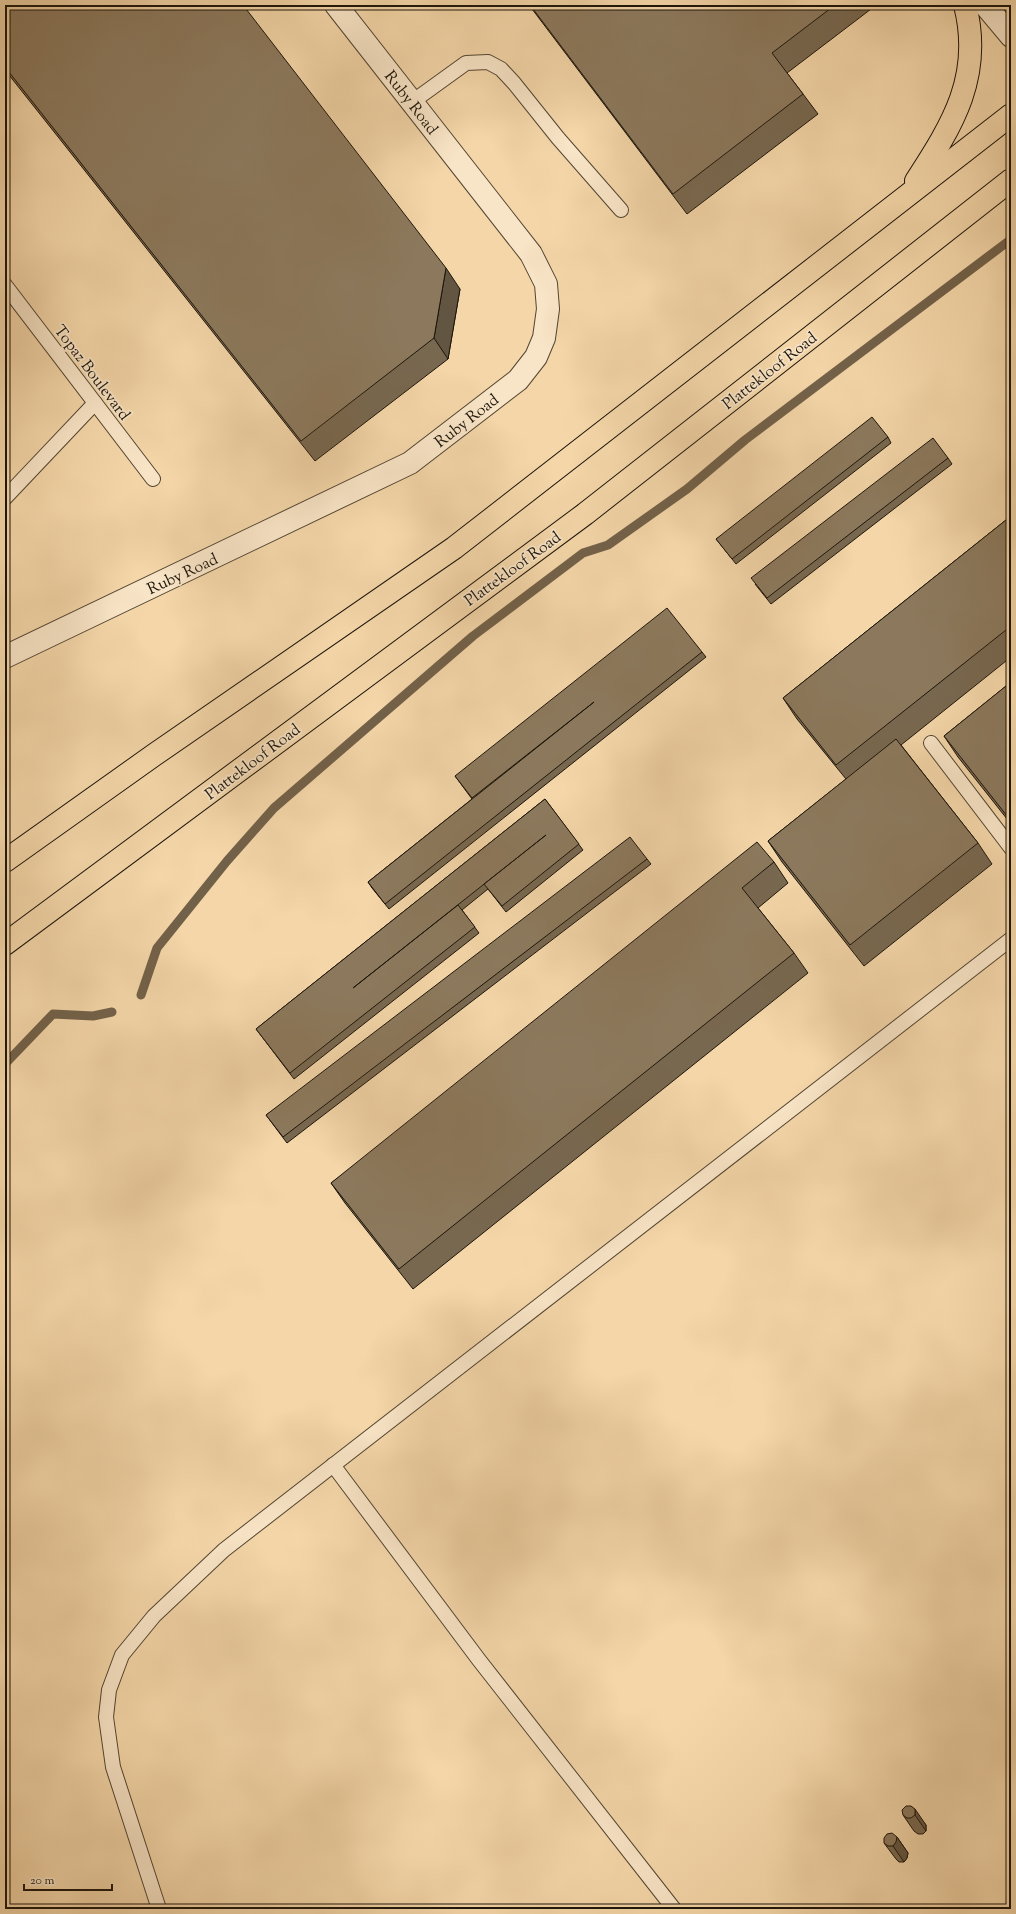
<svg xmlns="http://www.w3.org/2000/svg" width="1016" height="1914" font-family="'Sorts Mill Goudy',serif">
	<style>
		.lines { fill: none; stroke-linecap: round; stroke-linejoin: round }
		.stream { stroke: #726149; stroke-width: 9 }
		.lane-casing { stroke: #524532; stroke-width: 16 }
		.street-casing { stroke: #524532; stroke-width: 24 }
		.primary-casing { stroke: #1c150b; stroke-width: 24 }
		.lane { stroke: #f8e4c6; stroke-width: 14 }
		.street { stroke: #f8e4c6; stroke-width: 22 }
		.primary { stroke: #f4d6a8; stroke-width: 22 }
		.wall { fill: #786850; stroke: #1c150b }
		.shaded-wall { fill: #625541; stroke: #1c150b }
		.building { fill: #8c795d; stroke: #1c150b }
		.labels { text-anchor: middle; stroke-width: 3.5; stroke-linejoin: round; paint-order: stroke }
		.street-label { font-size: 16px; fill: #1c150b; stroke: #f8e4c6 }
	</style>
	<rect width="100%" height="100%" fill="#f4d6a8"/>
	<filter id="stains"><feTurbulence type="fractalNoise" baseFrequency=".005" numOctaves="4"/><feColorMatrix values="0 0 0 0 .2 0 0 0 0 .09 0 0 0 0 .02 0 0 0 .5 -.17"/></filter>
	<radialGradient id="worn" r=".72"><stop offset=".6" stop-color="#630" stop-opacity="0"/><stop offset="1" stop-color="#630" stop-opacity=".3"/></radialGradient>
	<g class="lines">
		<g class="stream">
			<path d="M 141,995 L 157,948 L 227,861 L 274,808 L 473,636 L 583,553 L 608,545 L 687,489 L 745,440 L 1010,240"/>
			<path d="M 5,1064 L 53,1014 L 93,1016 L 112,1012"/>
		</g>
		<defs>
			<g id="lane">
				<path d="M 412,102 L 466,63 L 488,62 L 501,69 L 514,83 L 558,138 L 621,210"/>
				<path d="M 5,285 L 153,479"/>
				<path d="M 5,498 L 95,403"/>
				<path d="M 931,743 L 1011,848"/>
				<path d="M 333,1465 L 479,1660 L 674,1909"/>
				<path d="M 159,1909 L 113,1767 L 106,1717 L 109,1690 L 122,1655 L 154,1616 L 224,1550 L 1011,939"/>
			</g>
			<g id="street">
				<path d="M 985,5 L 1011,36"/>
				<path d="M 5,657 L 410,463 L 518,380 L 536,357 L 544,338 L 548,309 L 546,284 L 531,254 L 336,5"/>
			</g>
			<g id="primary">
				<path d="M 916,181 C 953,124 983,76 965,5"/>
				<path d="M 5,861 L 154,755 L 454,548 L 1011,115"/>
				<path d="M 5,944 L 585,514 L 1011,180"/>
			</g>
		</defs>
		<use href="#lane" class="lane-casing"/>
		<use href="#street" class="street-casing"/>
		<use href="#primary" class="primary-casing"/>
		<use href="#lane" class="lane"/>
		<use href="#street" class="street"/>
		<use href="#primary" class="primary"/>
	</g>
	<g class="wall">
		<path d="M 5,5 L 460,289 L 448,359 L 315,461 L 5,70 Z"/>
		<path d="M 529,5 L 875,5 L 875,6 L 787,73 L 803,94 L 818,114 L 687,214 Z"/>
		<path d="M 888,437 L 891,443 L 736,564 L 716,539 Z"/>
		<path d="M 948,458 L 952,464 L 771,604 L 755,584 Z"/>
		<path d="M 1011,516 L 1011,657 L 901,745 L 978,843 L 992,864 L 864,966 L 782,862 L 768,841 L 846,779 L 797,719 L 783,698 Z"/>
		<path d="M 702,652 L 706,657 L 389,909 L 372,888 L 368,882 L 472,799 L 455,776 Z"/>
		<path d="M 1011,682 L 1011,824 L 958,757 L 944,736 Z"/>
		<path d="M 545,799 L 583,850 L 506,912 L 488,889 L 462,910 L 479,933 L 294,1079 L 256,1029 Z"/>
		<path d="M 647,859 L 651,864 L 287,1143 L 266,1115 Z"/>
		<path d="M 774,862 L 788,883 L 758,908 L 794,953 L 808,973 L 413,1289 L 345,1203 L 331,1183 Z"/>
		<path d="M 911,1806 L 926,1825 L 926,1831 L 923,1834 L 918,1834 L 914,1831 L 903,1815 Z"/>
		<path d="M 897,1837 L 908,1853 L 907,1858 L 904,1862 L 899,1862 L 896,1859 L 884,1843 Z"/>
	</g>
	<g class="shaded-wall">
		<path d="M 446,268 L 460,289 L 448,359 L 434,338 Z"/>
		<path d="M 915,1809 L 926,1825 L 926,1831 L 915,1815 Z"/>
		<path d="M 897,1837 L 908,1853 L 907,1858 L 904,1862 L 893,1846 Z"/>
	</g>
	<g class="building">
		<path d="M 5,5 L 243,5 L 446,268 L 434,338 L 301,441 L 5,67 Z"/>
		<path d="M 530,5 L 835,5 L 772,53 L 803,94 L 673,194 Z"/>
		<path d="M 872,417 L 888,437 L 732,559 L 716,539 Z"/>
		<path d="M 933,438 L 948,458 L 767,598 L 751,578 Z"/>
		<path d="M 1011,516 L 1011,626 L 836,765 L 783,698 Z"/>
		<path d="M 667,608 L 702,652 L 385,904 L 368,882 L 594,702 L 472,798 L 455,776 Z"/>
		<path d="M 1011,682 L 1011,821 L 944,736 Z"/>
		<path d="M 896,739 L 978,843 L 850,945 L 768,841 Z"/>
		<path d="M 545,799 L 579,844 L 502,906 L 484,884 L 546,835 L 353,988 L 458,905 L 475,927 L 290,1073 L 256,1029 Z"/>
		<path d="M 630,837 L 647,859 L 283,1137 L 266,1115 Z"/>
		<path d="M 757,842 L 774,862 L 742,888 L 794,953 L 399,1269 L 331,1183 Z"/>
		<path d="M 906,1806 L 911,1806 L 915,1809 L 915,1815 L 911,1818 L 907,1818 L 903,1815 L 902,1810 Z"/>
		<path d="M 892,1833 L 897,1837 L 896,1842 L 893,1846 L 888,1846 L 884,1843 L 884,1838 L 887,1834 Z"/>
	</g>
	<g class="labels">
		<g class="street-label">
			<text transform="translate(412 102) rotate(52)" y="6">Ruby Road</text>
			<text transform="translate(769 370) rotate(-38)" y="6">Plattekloof Road</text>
			<text transform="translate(93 372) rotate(53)" y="6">Topaz Boulevard</text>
			<text transform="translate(466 420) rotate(-38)" y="6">Ruby Road</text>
			<text transform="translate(512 568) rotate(-36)" y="6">Plattekloof Road</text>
			<text transform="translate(182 573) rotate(-25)" y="6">Ruby Road</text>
			<text transform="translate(252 761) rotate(-37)" y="6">Plattekloof Road</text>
		</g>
	</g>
	<rect width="1016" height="1914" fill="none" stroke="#f4d6a8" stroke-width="20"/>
	<rect x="6" y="6" width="1004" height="1902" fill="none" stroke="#1c150b" stroke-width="2"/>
	<rect x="10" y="10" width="996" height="1894" fill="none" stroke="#1c150b"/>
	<path d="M24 1884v6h88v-6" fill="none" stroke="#1c150b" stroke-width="2"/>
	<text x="30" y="1884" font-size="12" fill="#1c150b" stroke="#f8e4c6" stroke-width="3" paint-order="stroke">20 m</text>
	<rect width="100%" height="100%" filter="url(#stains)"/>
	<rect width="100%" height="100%" fill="url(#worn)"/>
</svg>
